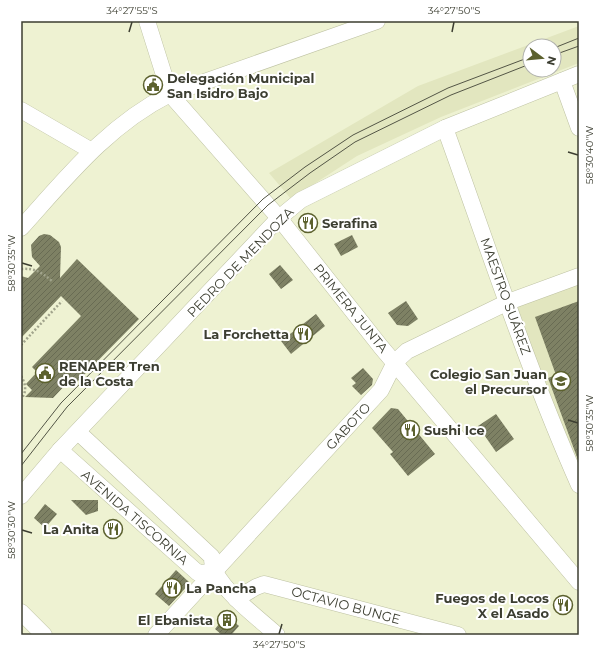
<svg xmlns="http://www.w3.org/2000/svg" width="600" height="656" font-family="Montserrat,sans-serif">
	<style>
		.built { fill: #e2e6bf; fill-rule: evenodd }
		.building { fill: url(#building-hatch) }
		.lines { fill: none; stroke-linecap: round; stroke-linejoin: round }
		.minor-casing { stroke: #bec2a3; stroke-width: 17 }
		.path { stroke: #a1a48c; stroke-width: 2.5; stroke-dasharray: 2 2; stroke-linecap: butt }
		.minor { stroke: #fff; stroke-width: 16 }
		.tram { stroke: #535546; stroke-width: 1 }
		.ticks { fill: none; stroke: #3c3e31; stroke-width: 1.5 }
		.labels { text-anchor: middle; stroke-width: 4; stroke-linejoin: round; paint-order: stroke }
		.poi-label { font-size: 13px; font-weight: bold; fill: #3c3e31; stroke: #fff; text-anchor: start }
		.street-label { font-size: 13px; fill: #3c3e31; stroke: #fff }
		.neatline { fill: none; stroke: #3c3e31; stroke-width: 1.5 }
		.ticks-label { font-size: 10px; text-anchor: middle; fill: #3c3e31 }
	</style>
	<defs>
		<pattern id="building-hatch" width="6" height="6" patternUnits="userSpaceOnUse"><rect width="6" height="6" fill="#7e8164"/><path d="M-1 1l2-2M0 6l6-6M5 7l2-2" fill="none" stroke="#686b53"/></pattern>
	</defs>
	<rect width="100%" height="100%" fill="#eef2d2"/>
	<g class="built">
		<path d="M 579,26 L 579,63 L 441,117 L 357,156 L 291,199 L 269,173 L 418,86 ZM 530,46 L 554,46 L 554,70 L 530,70 Z"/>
		<path d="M 579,283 L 579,473 L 513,305 Z"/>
	</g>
	<g class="building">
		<path d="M 44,234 L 50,235 L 59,242 L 61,247 L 60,278 L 77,259 L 139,319 L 74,385 L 69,381 L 53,398 L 25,397 L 32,390 L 26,384 L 37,372 L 32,367 L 81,316 L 61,296 L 21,338 L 21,276 L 28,278 L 40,266 L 32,257 L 31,245 L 39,236 Z"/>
		<path d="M 352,235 L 358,247 L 341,256 L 334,244 Z"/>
		<path d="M 280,265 L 293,280 L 281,289 L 269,274 Z"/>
		<path d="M 406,301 L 418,319 L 408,326 L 397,325 L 388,313 Z"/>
		<path d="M 579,301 L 579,460 L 578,460 L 548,378 L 556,375 L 535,317 Z"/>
		<path d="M 316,314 L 325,326 L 291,354 L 281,341 Z"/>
		<path d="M 363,368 L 373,379 L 372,385 L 361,395 L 352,386 L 356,383 L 351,378 Z"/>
		<path d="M 391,408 L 398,409 L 435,454 L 408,476 L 390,454 L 393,452 L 372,428 Z"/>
		<path d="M 496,414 L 514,439 L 496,452 L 478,426 Z"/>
		<path d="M 71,500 L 98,500 L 98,511 L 86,515 Z"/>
		<path d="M 45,504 L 57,514 L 45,528 L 34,518 Z"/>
		<path d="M 114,519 L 123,527 L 113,539 L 103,531 Z"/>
		<path d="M 176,570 L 190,583 L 169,606 L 155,594 Z"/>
		<path d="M 226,615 L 239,626 L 231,635 L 222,635 L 215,629 Z"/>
	</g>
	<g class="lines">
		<defs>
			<g id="minor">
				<path d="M 147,21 L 170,94 L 279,218 L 381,347 L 579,582"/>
				<path d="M 562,81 L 579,128"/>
				<path d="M 21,110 L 90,150"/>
				<path d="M 445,128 C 488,247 528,370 579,485"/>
				<path d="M 21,228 C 66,178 108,125 170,94 L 377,21"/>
				<path d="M 78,432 L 212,557 C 212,562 213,568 215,572 C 229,597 256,616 277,635"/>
				<path d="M 60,450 L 198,573 L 214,572"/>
				<path d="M 21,496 L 60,450 L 279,218 L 301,200 L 445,128 L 579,74"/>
				<path d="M 236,599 L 256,587 L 264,584 L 458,635"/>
				<path d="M 21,612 L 44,635"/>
				<path d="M 156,635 L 381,390 L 395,362 L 407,351 L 508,302 L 579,276"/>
			</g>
		</defs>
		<use href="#minor" class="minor-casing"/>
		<g class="path">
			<path d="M 21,269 C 35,268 41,272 52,281"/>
			<path d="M 21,345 L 62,301"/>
			<path d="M 21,376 C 26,384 27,392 21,399"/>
		</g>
		<use href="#minor" class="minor"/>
		<g class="tram">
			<path d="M 554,48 L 579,38"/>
			<path d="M 554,55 L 579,46"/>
			<path d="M 21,454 L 61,403 L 263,199 L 305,167 L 353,135 L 448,88 L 530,57"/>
			<path d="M 21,466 L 67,407 L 268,205 L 310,173 L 355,142 L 451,95 L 530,64"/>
		</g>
	</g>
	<path class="ticks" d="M 129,32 L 132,22M 452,32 L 454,22M 568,152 L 578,155M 22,263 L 32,266M 568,420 L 578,423M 22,530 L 32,533M 279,634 L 282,624"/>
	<defs>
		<symbol id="civic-ring" viewBox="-11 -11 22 22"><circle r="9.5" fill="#fff" stroke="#5c612e" stroke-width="1.5"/><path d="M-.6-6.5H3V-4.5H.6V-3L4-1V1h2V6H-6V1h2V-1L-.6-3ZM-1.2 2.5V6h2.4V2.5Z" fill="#5c612e"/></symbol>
		<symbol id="restaurant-ring" viewBox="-11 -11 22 22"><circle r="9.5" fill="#fff" stroke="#5c612e" stroke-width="1.5"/><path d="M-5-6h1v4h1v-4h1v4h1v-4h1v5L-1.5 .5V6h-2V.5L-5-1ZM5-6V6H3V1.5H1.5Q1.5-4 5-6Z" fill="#5c612e"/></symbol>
		<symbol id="school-ring" viewBox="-11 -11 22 22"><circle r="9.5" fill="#fff" stroke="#5c612e" stroke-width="1.5"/><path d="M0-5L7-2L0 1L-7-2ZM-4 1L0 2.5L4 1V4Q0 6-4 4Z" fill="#5c612e"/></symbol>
		<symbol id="building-ring" viewBox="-11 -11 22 22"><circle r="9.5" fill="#fff" stroke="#5c612e" stroke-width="1.5"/><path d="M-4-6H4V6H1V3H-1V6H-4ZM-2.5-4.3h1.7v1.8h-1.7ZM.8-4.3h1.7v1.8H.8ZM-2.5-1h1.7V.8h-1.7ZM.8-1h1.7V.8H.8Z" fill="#5c612e"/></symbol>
	</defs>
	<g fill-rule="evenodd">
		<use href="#civic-ring" x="142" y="74" width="22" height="22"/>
		<use href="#restaurant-ring" x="297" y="212" width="22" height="22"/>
		<use href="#restaurant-ring" x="292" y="323" width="22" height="22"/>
		<use href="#civic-ring" x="34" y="362" width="22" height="22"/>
		<use href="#school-ring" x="550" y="370" width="22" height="22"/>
		<use href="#restaurant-ring" x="399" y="419" width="22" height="22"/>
		<use href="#restaurant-ring" x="102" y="518" width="22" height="22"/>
		<use href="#restaurant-ring" x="161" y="577" width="22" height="22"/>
		<use href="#restaurant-ring" x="552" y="594" width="22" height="22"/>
		<use href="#building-ring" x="216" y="609" width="22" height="22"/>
	</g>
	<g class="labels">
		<g class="poi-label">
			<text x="167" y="83">Delegación Municipal<tspan x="167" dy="15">San Isidro Bajo</tspan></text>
			<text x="322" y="228">Serafina</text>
			<text x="289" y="339" text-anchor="end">La Forchetta</text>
			<text x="59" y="371">RENAPER Tren<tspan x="59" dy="15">de la Costa</tspan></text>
			<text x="547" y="379" text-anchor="end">Colegio San Juan<tspan x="547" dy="15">el Precursor</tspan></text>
			<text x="424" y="435">Sushi Ice</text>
			<text x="99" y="534" text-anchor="end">La Anita</text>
			<text x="186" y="593">La Pancha</text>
			<text x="549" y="603" text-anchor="end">Fuegos de Locos<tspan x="549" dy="15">X el Asado</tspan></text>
			<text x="213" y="625" text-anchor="end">El Ebanista</text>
		</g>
		<g class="street-label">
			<text transform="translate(240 262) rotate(-46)" y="5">PEDRO DE MENDOZA</text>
			<text transform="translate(506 296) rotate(70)" y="5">MAESTRO SUÁREZ</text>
			<text transform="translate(351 308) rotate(51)" y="5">PRIMERA JUNTA</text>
			<text transform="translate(348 426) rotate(-47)" y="5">GABOTO</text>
			<text transform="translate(135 517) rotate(41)" y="5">AVENIDA TISCORNIA</text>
			<text transform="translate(346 605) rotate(15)" y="5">OCTAVIO BUNGE</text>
		</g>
	</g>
	<rect width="600" height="656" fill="none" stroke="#ffffff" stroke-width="44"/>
	<g transform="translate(542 58) rotate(106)"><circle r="19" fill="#ffffff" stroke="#b1b2ad"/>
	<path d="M0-3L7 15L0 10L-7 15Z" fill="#5c612e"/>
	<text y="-6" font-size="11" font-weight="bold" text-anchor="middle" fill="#3c3e31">N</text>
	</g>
	<rect x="22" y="22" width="556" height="612" class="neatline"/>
	<g class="ticks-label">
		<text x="132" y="14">34°27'55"S</text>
		<text x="454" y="14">34°27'50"S</text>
		<text transform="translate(589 155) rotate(-90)" y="4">58°30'40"W</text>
		<text transform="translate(11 263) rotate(-90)" y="4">58°30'35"W</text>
		<text transform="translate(589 423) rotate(-90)" y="4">58°30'35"W</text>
		<text transform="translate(11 530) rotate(-90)" y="4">58°30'30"W</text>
		<text x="279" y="648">34°27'50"S</text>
	</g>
</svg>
